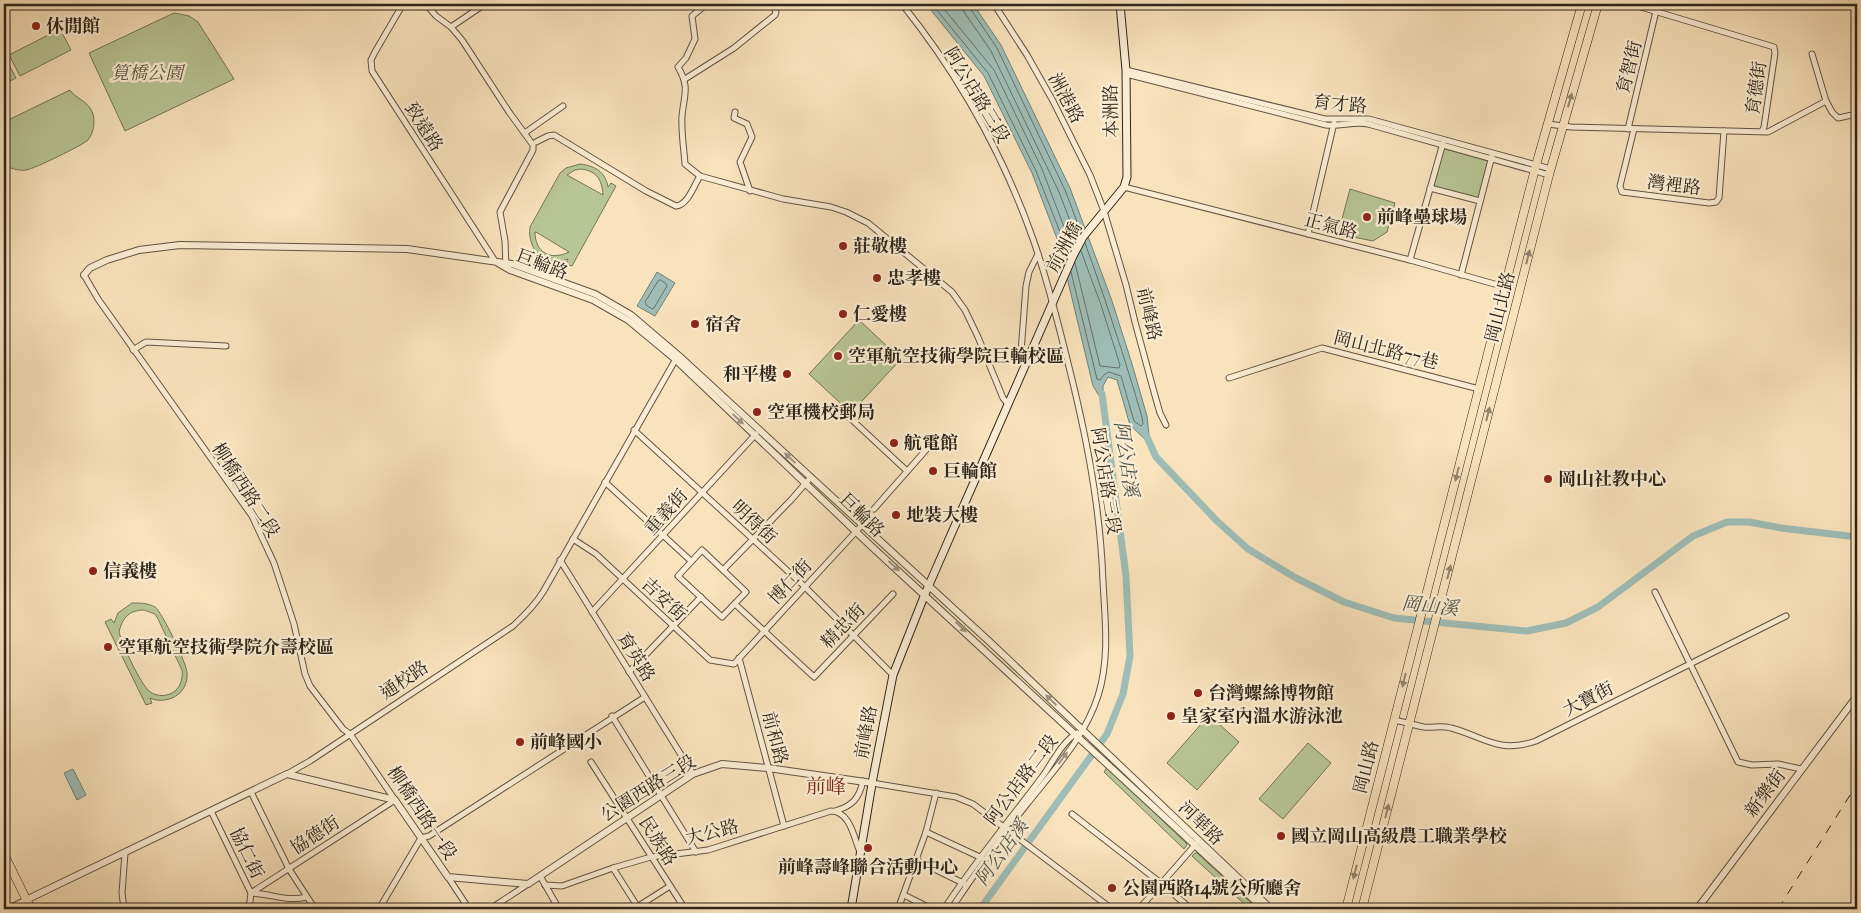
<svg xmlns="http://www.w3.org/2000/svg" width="1861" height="913" font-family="'IM FELL French Canon','Noto Serif TC',serif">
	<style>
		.green { fill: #b8c594; stroke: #737558; fill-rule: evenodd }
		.water { fill: #9ebdb6; stroke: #718078 }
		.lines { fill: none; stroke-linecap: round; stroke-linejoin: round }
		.shore { stroke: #667168; stroke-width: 1 }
		.stream { stroke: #718078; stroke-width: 1 }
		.river { stroke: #9ebdb6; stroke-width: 7 }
		.minor-casing { stroke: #615443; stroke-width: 7 }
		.tertiary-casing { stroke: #615443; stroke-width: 8 }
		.secondary-casing { stroke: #2e251b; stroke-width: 9 }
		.primary-casing { stroke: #2e251b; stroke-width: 9 }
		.minor { stroke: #fbedd3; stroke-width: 5 }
		.tertiary { stroke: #fbedd3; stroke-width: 6 }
		.secondary { stroke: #fbedd3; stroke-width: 7 }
		.primary { stroke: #f9e3bc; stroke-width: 8 }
		.rail { stroke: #2e251b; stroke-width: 1; stroke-dasharray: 9 9; stroke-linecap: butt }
		.oneway { fill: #94846c }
		.oneway2 { fill: #9f9380 }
		.poi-dot { fill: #8f2418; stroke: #fbedd3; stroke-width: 2 }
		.labels { text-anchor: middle; stroke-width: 4.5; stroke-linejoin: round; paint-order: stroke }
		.poi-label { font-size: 18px; font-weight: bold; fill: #2e251b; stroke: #fbedd3; text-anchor: start }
		.street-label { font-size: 18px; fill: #2e251b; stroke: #fbedd3 }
		.park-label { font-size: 18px; font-style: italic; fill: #57553f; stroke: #fbedd3 }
		.water-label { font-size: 19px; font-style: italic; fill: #50534a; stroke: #fbedd3 }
		.quarter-label { font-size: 20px; fill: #7a1f14; stroke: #fbedd3 }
	</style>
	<rect width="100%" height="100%" fill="#f9e3bc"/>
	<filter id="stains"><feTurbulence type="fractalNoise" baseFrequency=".004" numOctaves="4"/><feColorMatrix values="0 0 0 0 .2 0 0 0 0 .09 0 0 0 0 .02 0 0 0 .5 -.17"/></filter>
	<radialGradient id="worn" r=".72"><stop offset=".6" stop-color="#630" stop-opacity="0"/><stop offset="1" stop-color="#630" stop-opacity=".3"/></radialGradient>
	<g class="green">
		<path d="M 174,13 L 189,16 L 198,22 L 234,79 L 125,131 L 89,53 Z"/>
		<path d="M 60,29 L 71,50 L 20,76 L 9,55 Z"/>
		<path d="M 6,59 L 16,78 L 4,84 L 4,60 Z"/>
		<path d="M 70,90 C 76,99 89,101 93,114 C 95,123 94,132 88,140 C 83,145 34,169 26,170 C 18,171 11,169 4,164 L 4,122 Z"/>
		<path d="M 1445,149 L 1487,160 L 1489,162 L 1479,196 L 1477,198 L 1435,187 L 1433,185 L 1443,150 Z"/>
		<path d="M 580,164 C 595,166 605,171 608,187 L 611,183 L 616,186 L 572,266 L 566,264 L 568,259 C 545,268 527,250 530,227 L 560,173 L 566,168 ZM 581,169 C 597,171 602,180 603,195 L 567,175 L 575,170 ZM 535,232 L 536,232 L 569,252 C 551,261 535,253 535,232 Z"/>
		<path d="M 1350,189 L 1395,203 L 1387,232 L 1373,241 L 1338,234 Z"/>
		<path d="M 859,320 L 901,359 L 851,413 L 809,374 Z"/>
		<path d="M 132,603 C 140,603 148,603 155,607 C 162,612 187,664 187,673 C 188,684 182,694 172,698 C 164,701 157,701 150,698 L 152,703 L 146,705 L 105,622 L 111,619 L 114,623 L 118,613 ZM 144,610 L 155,614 L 158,619 L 182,670 C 183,677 181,686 175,691 C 168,697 156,697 149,691 C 140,683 122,644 119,632 C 122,618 129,610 144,610 Z"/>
		<path d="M 1209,715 L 1239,742 L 1197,790 L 1167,763 Z"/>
		<path d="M 1308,743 L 1331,763 L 1283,819 L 1259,799 Z"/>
		<path d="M 1107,767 L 1186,843 L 1187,845 L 1184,849 L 1104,772 Z"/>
		<path d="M 1195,853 L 1197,853 L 1258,909 L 1250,909 L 1192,856 Z"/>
	</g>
	<g class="water">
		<path d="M 926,4 L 973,4 L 1001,45 L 1070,188 L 1112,301 L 1132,364 L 1147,416 L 1150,444 L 1130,425 L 1117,380 L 1108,377 L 1103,386 L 1103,402 L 1093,386 L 1059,244 L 1032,173 L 984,76 Z"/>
		<path d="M 657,272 L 675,283 L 655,316 L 637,306 Z"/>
		<path d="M 73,769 L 86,795 L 77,800 L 64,773 Z"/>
	</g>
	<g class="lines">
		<g class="shore">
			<path d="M 932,4 L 988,73 L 1036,171 L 1064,242 L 1067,257"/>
			<path d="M 940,4 L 994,70 L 1042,169 L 1072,248"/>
			<path d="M 962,4 L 964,12 L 991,51 L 1059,192 L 1077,239"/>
			<path d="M 969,4 L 970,8 L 997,48 L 1065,190 L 1081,232"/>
			<path d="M 1075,263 L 1100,366 L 1119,368 L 1120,365 L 1101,305 L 1081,251"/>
			<path d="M 1071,272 L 1097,379 L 1100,380 L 1105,374 L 1109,372 L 1121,376 L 1134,421 L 1141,426 L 1143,424 L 1142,417 C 1125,359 1106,301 1085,243"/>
			<path d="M 661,280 L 666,284 L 667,286 L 654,308 L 652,309 L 646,305 L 645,302 L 658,281 Z"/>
		</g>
		<path class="stream" d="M 1857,685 L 1857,687"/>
		<g class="river">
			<path d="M 1146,435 L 1156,457 L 1217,521 L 1248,549 L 1296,578 L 1344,602 L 1394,618 L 1527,631 L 1566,623 L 1598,607 L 1693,536 L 1727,522 L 1749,522 L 1781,528 L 1857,537"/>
			<path d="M 980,909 L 1107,734 L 1123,694 L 1130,656 L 1126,576 L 1102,394"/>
		</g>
		<defs>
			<g id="minor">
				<path d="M 403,4 L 375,52 L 371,60 L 372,71 L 495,261"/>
				<path d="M 426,4 L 436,16 L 451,27 L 462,40 L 509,112 L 533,145 L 533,150 L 500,212 L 505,241 L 506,267"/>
				<path d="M 707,4 L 692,16 L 695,39 L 686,58 L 678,67 C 690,87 684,95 682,116 C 681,132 684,149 685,164 L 700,176 L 783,199 L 831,207 L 846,212 L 868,223 L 952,292 L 965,310 L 978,337 L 1003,398 L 1008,404"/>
				<path d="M 902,4 C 958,74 1003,154 1033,239 C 1047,278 1057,319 1067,359 C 1086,434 1100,504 1103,581 C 1105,620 1110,658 1098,696 C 1085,737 1054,770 1027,804 C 1000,838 975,873 951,909"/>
				<path d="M 994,4 L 1027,55 L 1053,101 L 1090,175 L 1104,211 L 1126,285 L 1135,322 L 1154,392 L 1160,413 L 1166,425"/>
				<path d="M 1631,4 L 1774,47 L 1775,53 L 1764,127 L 1762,131"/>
				<path d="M 451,27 L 485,4"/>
				<path d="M 1812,54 L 1826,101"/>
				<path d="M 1126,70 L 1325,119 L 1369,119 L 1551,169"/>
				<path d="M 1126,74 L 1326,125 C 1340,127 1354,121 1368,124 L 1549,175"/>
				<path d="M 685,79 L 734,48 L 775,15 L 776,12 L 772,4"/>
				<path d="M 735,112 L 734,118 L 747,124 L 752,137 L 740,162 L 750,191"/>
				<path d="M 1548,124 L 1571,127 L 1768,132 L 1826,101 L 1832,112 L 1838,118 L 1857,114"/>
				<path d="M 1628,129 L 1656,11"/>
				<path d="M 1634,129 L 1620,186 L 1622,192 L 1709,203 L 1716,202 L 1719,198 L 1724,131"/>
				<path d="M 526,132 L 563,106"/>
				<path d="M 536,142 L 548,136 L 554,135 L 646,191 L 676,206 C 688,205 694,185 700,176"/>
				<path d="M 1124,187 L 1410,260 L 1443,143"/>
				<path d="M 1430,188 L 1480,201"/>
				<path d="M 1308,234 L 1334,123"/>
				<path d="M 1410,260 L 1505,287"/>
				<path d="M 84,275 L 98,299 L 252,516 L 274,563 L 294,624 L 305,674 L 310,686 L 343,729 L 350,734 L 395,800 L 251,893"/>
				<path d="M 1461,275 L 1492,156"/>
				<path d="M 133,350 L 146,342 L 226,346"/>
				<path d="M 1025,365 L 1021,352 L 1026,286 L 1029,272 L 1038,254"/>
				<path d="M 1229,378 L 1322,348 L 1479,389"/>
				<path d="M 850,418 L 907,471"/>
				<path d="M 634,430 L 804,586 L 893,675"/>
				<path d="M 605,482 L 691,561"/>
				<path d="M 874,509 L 933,442"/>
				<path d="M 573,539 L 596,554 L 710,660 L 734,664 L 862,525"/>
				<path d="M 702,550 L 746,592 L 722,617 L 678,576 Z"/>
				<path d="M 560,560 L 693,774"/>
				<path d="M 723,570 L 791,500 L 811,477"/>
				<path d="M 1655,592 L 1738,762 L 1752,765 L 1778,764 L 1801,769"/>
				<path d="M 735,604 L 814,677 L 893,594"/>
				<path d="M 592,612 L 756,434"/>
				<path d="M 739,658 L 784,826"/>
				<path d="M 629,672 L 701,597"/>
				<path d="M 612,716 L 696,852"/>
				<path d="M 1394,720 C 1404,722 1414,725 1424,727 C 1433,728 1441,725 1451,728 C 1485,737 1498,754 1536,741 L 1786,616"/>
				<path d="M 591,762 L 685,909"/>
				<path d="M 287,774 L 310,761 L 513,626 C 525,615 535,605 543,592 L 677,357"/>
				<path d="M 872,783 L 956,797 L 973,804 L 1112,909"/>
				<path d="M 251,792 L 289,869 L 315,909"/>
				<path d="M 211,811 L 251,893 L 249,909"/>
				<path d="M 835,811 C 852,806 859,799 863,781"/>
				<path d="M 1072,814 L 1162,884 L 1191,909"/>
				<path d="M 926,832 L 982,858"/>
				<path d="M 916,860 L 965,884"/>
				<path d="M 613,868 L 639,909"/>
				<path d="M 540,876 L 559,909"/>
				<path d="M 448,877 L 469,909"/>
				<path d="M 545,885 L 562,886 L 613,868 L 651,857 L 708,850 L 831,811 C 850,811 854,838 860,852"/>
				<path d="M 252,893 C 272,894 286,902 307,897"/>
				<path d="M 904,895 L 932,909"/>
				<path d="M 7,909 L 26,900"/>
				<path d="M 124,909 L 122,893 L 125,853"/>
				<path d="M 379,909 L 421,838 L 429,836 L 645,697"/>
				<path d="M 490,909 L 528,884"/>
				<path d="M 634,909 L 670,886"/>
				<path d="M 898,909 L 926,832 L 936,793"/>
				<path d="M 944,909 C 974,863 1009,821 1042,777 C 1053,762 1061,743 1077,733"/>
				<path d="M 1139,909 L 1196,844"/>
			</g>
			<g id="tertiary">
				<path d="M 498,263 L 510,270 L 593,300 L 628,320 L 675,359 L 871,546 L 1264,909"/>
				<path d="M 84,275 L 90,268 L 107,260 L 139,250 L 180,245 L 407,249 L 512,264 L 595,294 L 631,315 L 678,355 L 992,644 L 1271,909"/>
				<path d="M 26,900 L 287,774 L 395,800 L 448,877 L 528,884 L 693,774 L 722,764 L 768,768 L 872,783"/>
				<path d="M 1697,909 L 1857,696"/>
			</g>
			<path id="secondary" d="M 851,909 L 873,778 L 893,675 L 925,594 L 1073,256 L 1083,237 L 1124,187 L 1127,177 L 1126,70 L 1120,4"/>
			<g id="primary">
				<path d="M 4,854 L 31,909"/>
				<path d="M 1346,909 L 1536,165 L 1582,4"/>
				<path d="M 1362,909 L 1549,175 L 1598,4"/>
			</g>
		</defs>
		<use href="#minor" class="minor-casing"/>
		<use href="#tertiary" class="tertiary-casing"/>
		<use href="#secondary" class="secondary-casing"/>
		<use href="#primary" class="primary-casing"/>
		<use href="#minor" class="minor"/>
		<use href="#tertiary" class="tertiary"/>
		<use href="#secondary" class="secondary"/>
		<use href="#primary" class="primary"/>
		<path class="rail" d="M 1778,909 L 1857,784"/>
	</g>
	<defs><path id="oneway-solid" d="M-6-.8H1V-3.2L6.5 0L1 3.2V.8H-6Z" transform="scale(1.25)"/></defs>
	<g class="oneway">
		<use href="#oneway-solid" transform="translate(1570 100) rotate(-74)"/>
		<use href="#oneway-solid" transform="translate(1528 257) rotate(-76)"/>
		<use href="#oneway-solid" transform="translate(1488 414) rotate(-76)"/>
		<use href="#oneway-solid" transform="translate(1457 474) rotate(104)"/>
		<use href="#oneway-solid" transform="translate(1449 572) rotate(-76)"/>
		<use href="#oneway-solid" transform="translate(1404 680) rotate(104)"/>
		<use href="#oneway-solid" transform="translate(1387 811) rotate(-76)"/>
		<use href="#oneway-solid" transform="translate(1355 872) rotate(104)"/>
	</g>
	<g class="oneway2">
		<use href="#oneway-solid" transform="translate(738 419) rotate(43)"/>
		<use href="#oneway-solid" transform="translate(790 458) rotate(-137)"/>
		<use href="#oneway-solid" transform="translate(894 566) rotate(42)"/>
		<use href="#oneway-solid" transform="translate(961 627) rotate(43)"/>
		<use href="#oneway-solid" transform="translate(1051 700) rotate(-136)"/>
		<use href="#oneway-solid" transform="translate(1063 758) rotate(-54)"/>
	</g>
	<g class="poi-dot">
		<circle cx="36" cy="26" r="5"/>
		<circle cx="1367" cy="217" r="5"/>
		<circle cx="843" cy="246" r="5"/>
		<circle cx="877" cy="278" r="5"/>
		<circle cx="843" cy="314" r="5"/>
		<circle cx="695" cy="324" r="5"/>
		<circle cx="838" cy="356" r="5"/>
		<circle cx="787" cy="374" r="5"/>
		<circle cx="757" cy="412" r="5"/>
		<circle cx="894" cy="443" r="5"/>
		<circle cx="933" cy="471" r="5"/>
		<circle cx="1548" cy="479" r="5"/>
		<circle cx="896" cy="515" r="5"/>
		<circle cx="93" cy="571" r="5"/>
		<circle cx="108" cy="647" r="5"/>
		<circle cx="1198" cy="693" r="5"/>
		<circle cx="1171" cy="716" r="5"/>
		<circle cx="520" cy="742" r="5"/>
		<circle cx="1281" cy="836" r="5"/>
		<circle cx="868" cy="848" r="5"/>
		<circle cx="1112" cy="888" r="5"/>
	</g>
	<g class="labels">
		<g class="poi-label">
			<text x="46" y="32">休閒館</text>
			<text x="1377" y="223">前峰壘球場</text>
			<text x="853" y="252">莊敬樓</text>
			<text x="887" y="284">忠孝樓</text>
			<text x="853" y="320">仁愛樓</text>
			<text x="705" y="330">宿舍</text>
			<text x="848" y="362">空軍航空技術學院巨輪校區</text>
			<text x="777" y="380" text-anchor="end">和平樓</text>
			<text x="767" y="418">空軍機校郵局</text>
			<text x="904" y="449">航電館</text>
			<text x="943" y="477">巨輪館</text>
			<text x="1558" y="485">岡山社教中心</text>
			<text x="906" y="521">地裝大樓</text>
			<text x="103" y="577">信義樓</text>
			<text x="118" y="653">空軍航空技術學院介壽校區</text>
			<text x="1208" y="699">台灣螺絲博物館</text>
			<text x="1181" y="722">皇家室內溫水游泳池</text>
			<text x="530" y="748">前峰國小</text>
			<text x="1291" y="842">國立岡山高級農工職業學校</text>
			<text x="868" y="873" text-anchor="middle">前峰壽峰聯合活動中心</text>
			<text x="1122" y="894">公園西路14號公所廳舍</text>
		</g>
		<g class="street-label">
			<text transform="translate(1629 67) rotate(-76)" y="6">育智街</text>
			<text transform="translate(1756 88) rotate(-82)" y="6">育德街</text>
			<text transform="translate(977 95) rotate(59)" y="6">阿公店路三段</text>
			<text transform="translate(1066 98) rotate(62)" y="6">洲港路</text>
			<text transform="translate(1340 104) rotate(5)" y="6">育才路</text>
			<text transform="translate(1111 111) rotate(-91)" y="6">本洲路</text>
			<text transform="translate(424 127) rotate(57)" y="6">致遠路</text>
			<text transform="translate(1674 185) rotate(7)" y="6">灣裡路</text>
			<text transform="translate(1331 226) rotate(15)" y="6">正氣路</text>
			<text transform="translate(1064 247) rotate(-61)" y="6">前洲橋</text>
			<text transform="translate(542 264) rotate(21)" y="6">巨輪路</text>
			<text transform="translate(1500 307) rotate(-76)" y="6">岡山北路</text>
			<text transform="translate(1149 314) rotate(76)" y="6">前峰路</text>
			<text transform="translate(1386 350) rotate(14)" y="6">岡山北路77巷</text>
			<text transform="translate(1106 481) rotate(81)" y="6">阿公店路三段</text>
			<text transform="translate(246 490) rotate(57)" y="6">柳橋西路二段</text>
			<text transform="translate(666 512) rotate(-48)" y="6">重義街</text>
			<text transform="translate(862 515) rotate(44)" y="6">巨輪路</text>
			<text transform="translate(754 522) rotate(43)" y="6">明得街</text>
			<text transform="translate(790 582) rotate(-47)" y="6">博仁街</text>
			<text transform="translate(664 599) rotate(43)" y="6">吉安街</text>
			<text transform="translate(843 626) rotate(-46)" y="6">精忠街</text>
			<text transform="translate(636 657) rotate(58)" y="6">育英路</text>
			<text transform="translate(404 680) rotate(-34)" y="6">通校路</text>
			<text transform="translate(1588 699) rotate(-27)" y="6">大寶街</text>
			<text transform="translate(866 732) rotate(-80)" y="6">前峰路</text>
			<text transform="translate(775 738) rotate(75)" y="6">前和路</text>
			<text transform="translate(1366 767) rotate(-76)" y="6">岡山路</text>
			<text transform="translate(1021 780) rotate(-53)" y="6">阿公店路二段</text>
			<text transform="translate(648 788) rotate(-32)" y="6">公園西路三段</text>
			<text transform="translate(1765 793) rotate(-53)" y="6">新樂街</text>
			<text transform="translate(422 813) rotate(56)" y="6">柳橋西路一段</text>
			<text transform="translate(1201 823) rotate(44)" y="6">河華路</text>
			<text transform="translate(712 832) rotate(-14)" y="6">大公路</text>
			<text transform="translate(315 835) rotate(-33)" y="6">協德街</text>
			<text transform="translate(658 841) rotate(58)" y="6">民族路</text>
			<text transform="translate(247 853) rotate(64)" y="6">協仁街</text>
		</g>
		<g class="park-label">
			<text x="147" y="79">筧橋公園</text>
		</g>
		<g class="water-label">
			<text transform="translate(1127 459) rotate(82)" y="7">阿公店溪</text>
			<text transform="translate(1430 605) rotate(6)" y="7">岡山溪</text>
			<text transform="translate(1001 852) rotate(-54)" y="7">阿公店溪</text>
		</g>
		<g class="quarter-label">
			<text x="826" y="793">前峰</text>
		</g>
	</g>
	<rect width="1861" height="913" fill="none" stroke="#f9e3bc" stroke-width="20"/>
	<rect x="5" y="5" width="1851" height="903" fill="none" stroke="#2e251b" stroke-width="2.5"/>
	<rect x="10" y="10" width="1841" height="893" fill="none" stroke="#2e251b"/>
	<rect width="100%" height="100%" filter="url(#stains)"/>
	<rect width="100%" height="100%" fill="url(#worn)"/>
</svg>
